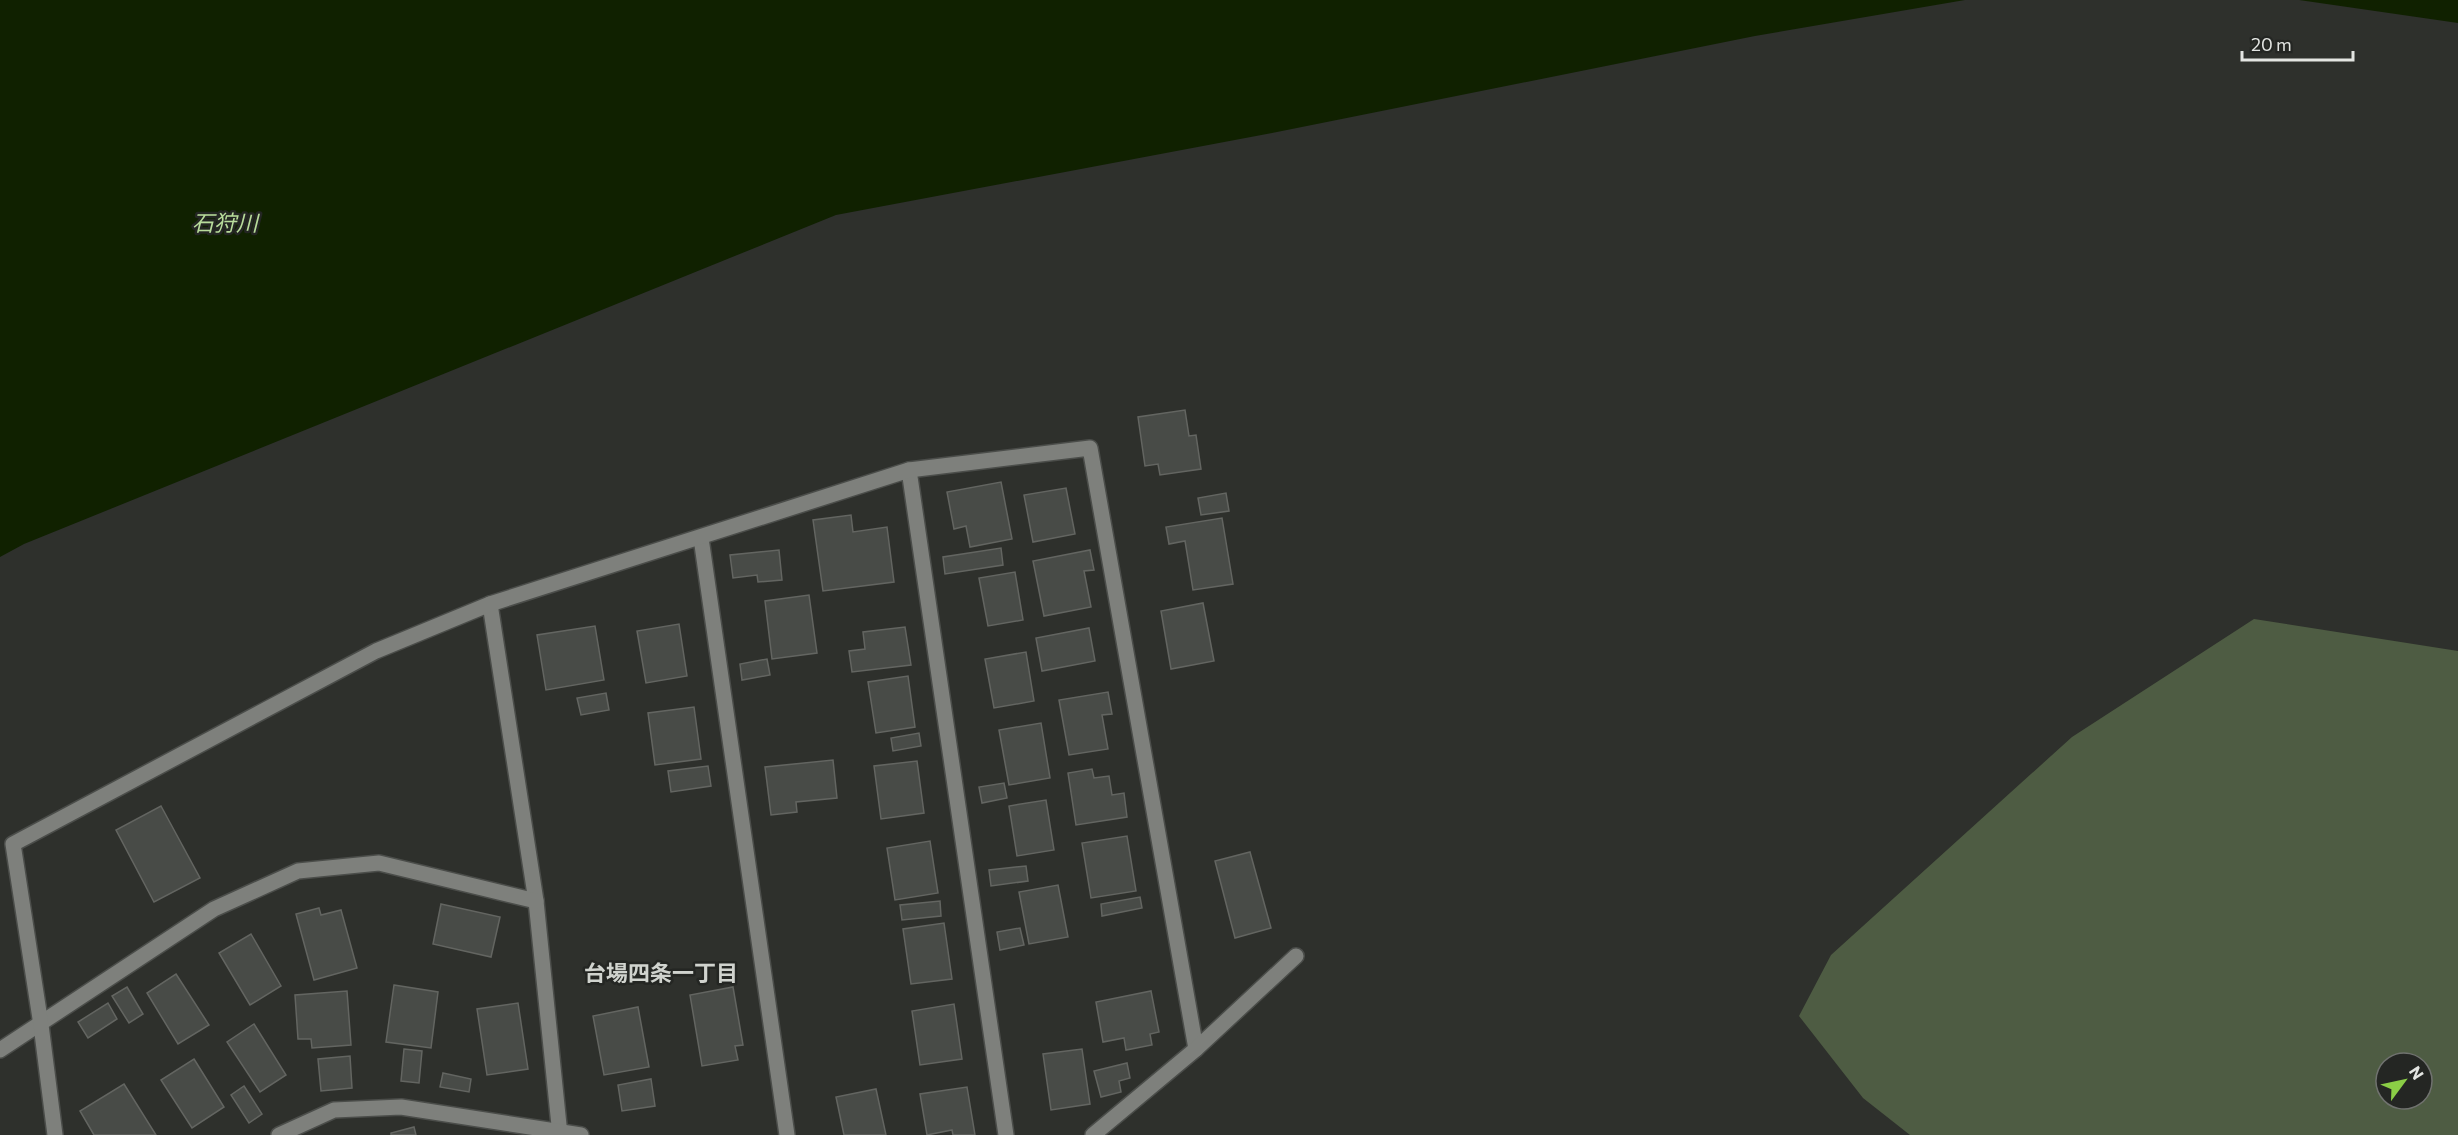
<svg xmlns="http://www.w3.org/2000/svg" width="2458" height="1135" font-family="Commissioner,'Noto Sans JP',sans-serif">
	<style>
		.green { fill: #4e5c43; fill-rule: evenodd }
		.water { fill: #102100 }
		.building { fill: #484b47; stroke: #636561; stroke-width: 1.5 }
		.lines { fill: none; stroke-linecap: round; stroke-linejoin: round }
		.minor-casing { stroke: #4b4d4a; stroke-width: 18 }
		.minor { stroke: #7e807c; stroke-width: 15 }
		.labels { text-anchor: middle; stroke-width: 5; stroke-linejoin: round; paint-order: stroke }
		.water-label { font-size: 22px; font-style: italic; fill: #b8dc9b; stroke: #242623 }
		.neighbourhood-label { font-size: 22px; font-weight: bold; fill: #d0d3ce; stroke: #242623 }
	</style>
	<rect width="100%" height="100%" fill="#2e302c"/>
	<path class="green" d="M 2254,619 L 2458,651 L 2458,1135 L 1910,1135 L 1863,1098 L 1799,1016 L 1831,955 L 2072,737 ZM 2386,1063 L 2422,1063 L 2422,1099 L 2386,1099 Z"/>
	<g class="water">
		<path d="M 0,0 L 1965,0 L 1755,36 L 1272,133 L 836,215 L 24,544 L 0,557 Z"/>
		<path d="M 2299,0 L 2458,0 L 2458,23 Z"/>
	</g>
	<g class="building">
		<path d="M 1185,410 L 1189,436 L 1196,435 L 1201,469 L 1160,475 L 1158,464 L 1145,466 L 1138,417 Z"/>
		<path d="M 1001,482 L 1012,539 L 970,547 L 966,526 L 954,529 L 947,492 Z"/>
		<path d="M 1066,488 L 1075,534 L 1033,542 L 1024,495 Z"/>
		<path d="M 1226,493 L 1229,511 L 1201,515 L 1198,498 Z"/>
		<path d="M 851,515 L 853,532 L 887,527 L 894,582 L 823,591 L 813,520 Z"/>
		<path d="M 1222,518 L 1233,584 L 1193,590 L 1185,541 L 1169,544 L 1166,527 Z"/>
		<path d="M 1001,548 L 1003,565 L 945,574 L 943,557 Z"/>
		<path d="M 779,550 L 782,580 L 758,582 L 757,575 L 733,578 L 730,555 Z"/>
		<path d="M 1090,550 L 1094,570 L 1084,571 L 1091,607 L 1044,616 L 1033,561 Z"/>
		<path d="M 1015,572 L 1023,620 L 988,626 L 979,578 Z"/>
		<path d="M 809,595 L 817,653 L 772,659 L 765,601 Z"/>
		<path d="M 1203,603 L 1214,661 L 1171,669 L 1161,611 Z"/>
		<path d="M 679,624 L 687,676 L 646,683 L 637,631 Z"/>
		<path d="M 595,626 L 604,680 L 546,690 L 537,635 Z"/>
		<path d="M 905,627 L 911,665 L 852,672 L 849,651 L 865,649 L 863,632 Z"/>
		<path d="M 1089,628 L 1095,661 L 1042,671 L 1036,638 Z"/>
		<path d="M 1026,652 L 1034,701 L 994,708 L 985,659 Z"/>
		<path d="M 767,659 L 770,675 L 742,680 L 740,664 Z"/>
		<path d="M 908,676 L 915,727 L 876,733 L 868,682 Z"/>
		<path d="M 1108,692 L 1112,714 L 1102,715 L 1108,749 L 1069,755 L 1059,700 Z"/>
		<path d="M 606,693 L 609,710 L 581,715 L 577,698 Z"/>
		<path d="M 694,707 L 701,759 L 655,765 L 648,713 Z"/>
		<path d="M 1041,723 L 1050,778 L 1009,785 L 999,730 Z"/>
		<path d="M 919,733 L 921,746 L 893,751 L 891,738 Z"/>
		<path d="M 833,760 L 837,798 L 796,802 L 797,812 L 771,815 L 765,767 Z"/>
		<path d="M 917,761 L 924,813 L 881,819 L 874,766 Z"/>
		<path d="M 708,766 L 711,786 L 671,792 L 668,771 Z"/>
		<path d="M 1092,769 L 1094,778 L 1109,776 L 1112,795 L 1124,793 L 1127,817 L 1076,825 L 1068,773 Z"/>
		<path d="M 1004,783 L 1007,798 L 982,803 L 979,787 Z"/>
		<path d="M 1046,800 L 1054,850 L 1017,856 L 1009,806 Z"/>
		<path d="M 161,806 L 200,878 L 154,902 L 116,830 Z"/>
		<path d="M 1127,836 L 1136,891 L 1091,898 L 1082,843 Z"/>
		<path d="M 930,841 L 938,893 L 895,900 L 887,848 Z"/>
		<path d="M 1250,852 L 1271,928 L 1235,938 L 1215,861 Z"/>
		<path d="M 1026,866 L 1028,881 L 991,886 L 989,870 Z"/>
		<path d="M 1058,885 L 1068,937 L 1029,944 L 1019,892 Z"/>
		<path d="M 1140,897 L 1142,908 L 1102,916 L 1101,904 Z"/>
		<path d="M 940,901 L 941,916 L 902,920 L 900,905 Z"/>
		<path d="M 441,904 L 500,917 L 491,957 L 433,944 Z"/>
		<path d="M 319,908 L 321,915 L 341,910 L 357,968 L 314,980 L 296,914 Z"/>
		<path d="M 944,923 L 952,979 L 911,984 L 903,929 Z"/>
		<path d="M 1020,928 L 1024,945 L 1000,950 L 997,932 Z"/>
		<path d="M 251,934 L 281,986 L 250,1005 L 219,953 Z"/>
		<path d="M 176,974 L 209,1025 L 178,1044 L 147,993 Z"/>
		<path d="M 394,985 L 438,992 L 431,1048 L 386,1042 Z"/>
		<path d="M 127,987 L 143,1014 L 129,1023 L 112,996 Z"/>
		<path d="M 733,987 L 743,1045 L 735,1046 L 738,1060 L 702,1066 L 690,995 Z"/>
		<path d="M 347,991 L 351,1045 L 312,1048 L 311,1039 L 298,1039 L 295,995 Z"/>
		<path d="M 1151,991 L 1159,1032 L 1150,1034 L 1152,1045 L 1126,1050 L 1124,1038 L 1103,1042 L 1096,1002 Z"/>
		<path d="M 108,1003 L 117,1019 L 88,1038 L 78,1022 Z"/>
		<path d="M 518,1003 L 528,1069 L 487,1075 L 477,1009 Z"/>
		<path d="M 954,1004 L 962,1059 L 920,1065 L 912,1011 Z"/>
		<path d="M 638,1007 L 649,1067 L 604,1075 L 593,1016 Z"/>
		<path d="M 254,1024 L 286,1075 L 260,1092 L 227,1042 Z"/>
		<path d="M 404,1049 L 422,1051 L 419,1083 L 401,1081 Z"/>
		<path d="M 1082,1049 L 1090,1104 L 1051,1110 L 1043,1054 Z"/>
		<path d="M 350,1056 L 352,1088 L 321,1091 L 318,1059 Z"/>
		<path d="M 194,1059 L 224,1107 L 192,1128 L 161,1080 Z"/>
		<path d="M 1127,1063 L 1130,1078 L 1119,1081 L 1121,1092 L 1101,1097 L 1094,1071 Z"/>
		<path d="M 443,1073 L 471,1079 L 469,1092 L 440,1087 Z"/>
		<path d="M 651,1079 L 655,1106 L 622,1111 L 618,1085 Z"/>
		<path d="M 124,1084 L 156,1135 L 94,1135 L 80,1111 Z"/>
		<path d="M 244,1086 L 262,1114 L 249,1123 L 231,1095 Z"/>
		<path d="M 967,1087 L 975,1135 L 953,1135 L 952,1130 L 927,1135 L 920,1094 Z"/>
		<path d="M 876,1089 L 886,1135 L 844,1135 L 836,1097 Z"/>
		<path d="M 414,1127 L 416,1135 L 391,1135 L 391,1133 Z"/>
	</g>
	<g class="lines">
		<defs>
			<g id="minor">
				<path d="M 909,470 L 1006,1135"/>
				<path d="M 701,538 L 787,1135"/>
				<path d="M 490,604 L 536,901 L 560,1135"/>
				<path d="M 0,1050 L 214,909 L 298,871 L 379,863 L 536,901"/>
				<path d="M 55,1135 L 41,1025 L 13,844 L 376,651 L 490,604 L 909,470 L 1090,448 L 1196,1049"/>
				<path d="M 279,1135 L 334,1110 L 401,1107 L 581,1135"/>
				<path d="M 1093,1135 L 1196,1049 L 1296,956"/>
			</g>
		</defs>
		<use href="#minor" class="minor-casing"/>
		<use href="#minor" class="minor"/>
	</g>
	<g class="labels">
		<g class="water-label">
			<text x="225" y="231">石狩川</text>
		</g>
		<g class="neighbourhood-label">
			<text x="661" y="981">台場四条一丁目</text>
		</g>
	</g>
	<g transform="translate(2404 1081) rotate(57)"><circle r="28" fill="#242623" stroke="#70726f" stroke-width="1.5"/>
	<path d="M0-4.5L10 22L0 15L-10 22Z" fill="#8bce46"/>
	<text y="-9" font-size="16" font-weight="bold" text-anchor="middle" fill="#e3e5e2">N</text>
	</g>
	<path d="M2242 51v9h111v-9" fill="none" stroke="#e3e5e2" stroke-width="3"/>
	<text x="2251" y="51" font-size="18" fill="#e3e5e2" stroke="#242623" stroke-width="4.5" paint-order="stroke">20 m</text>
</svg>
